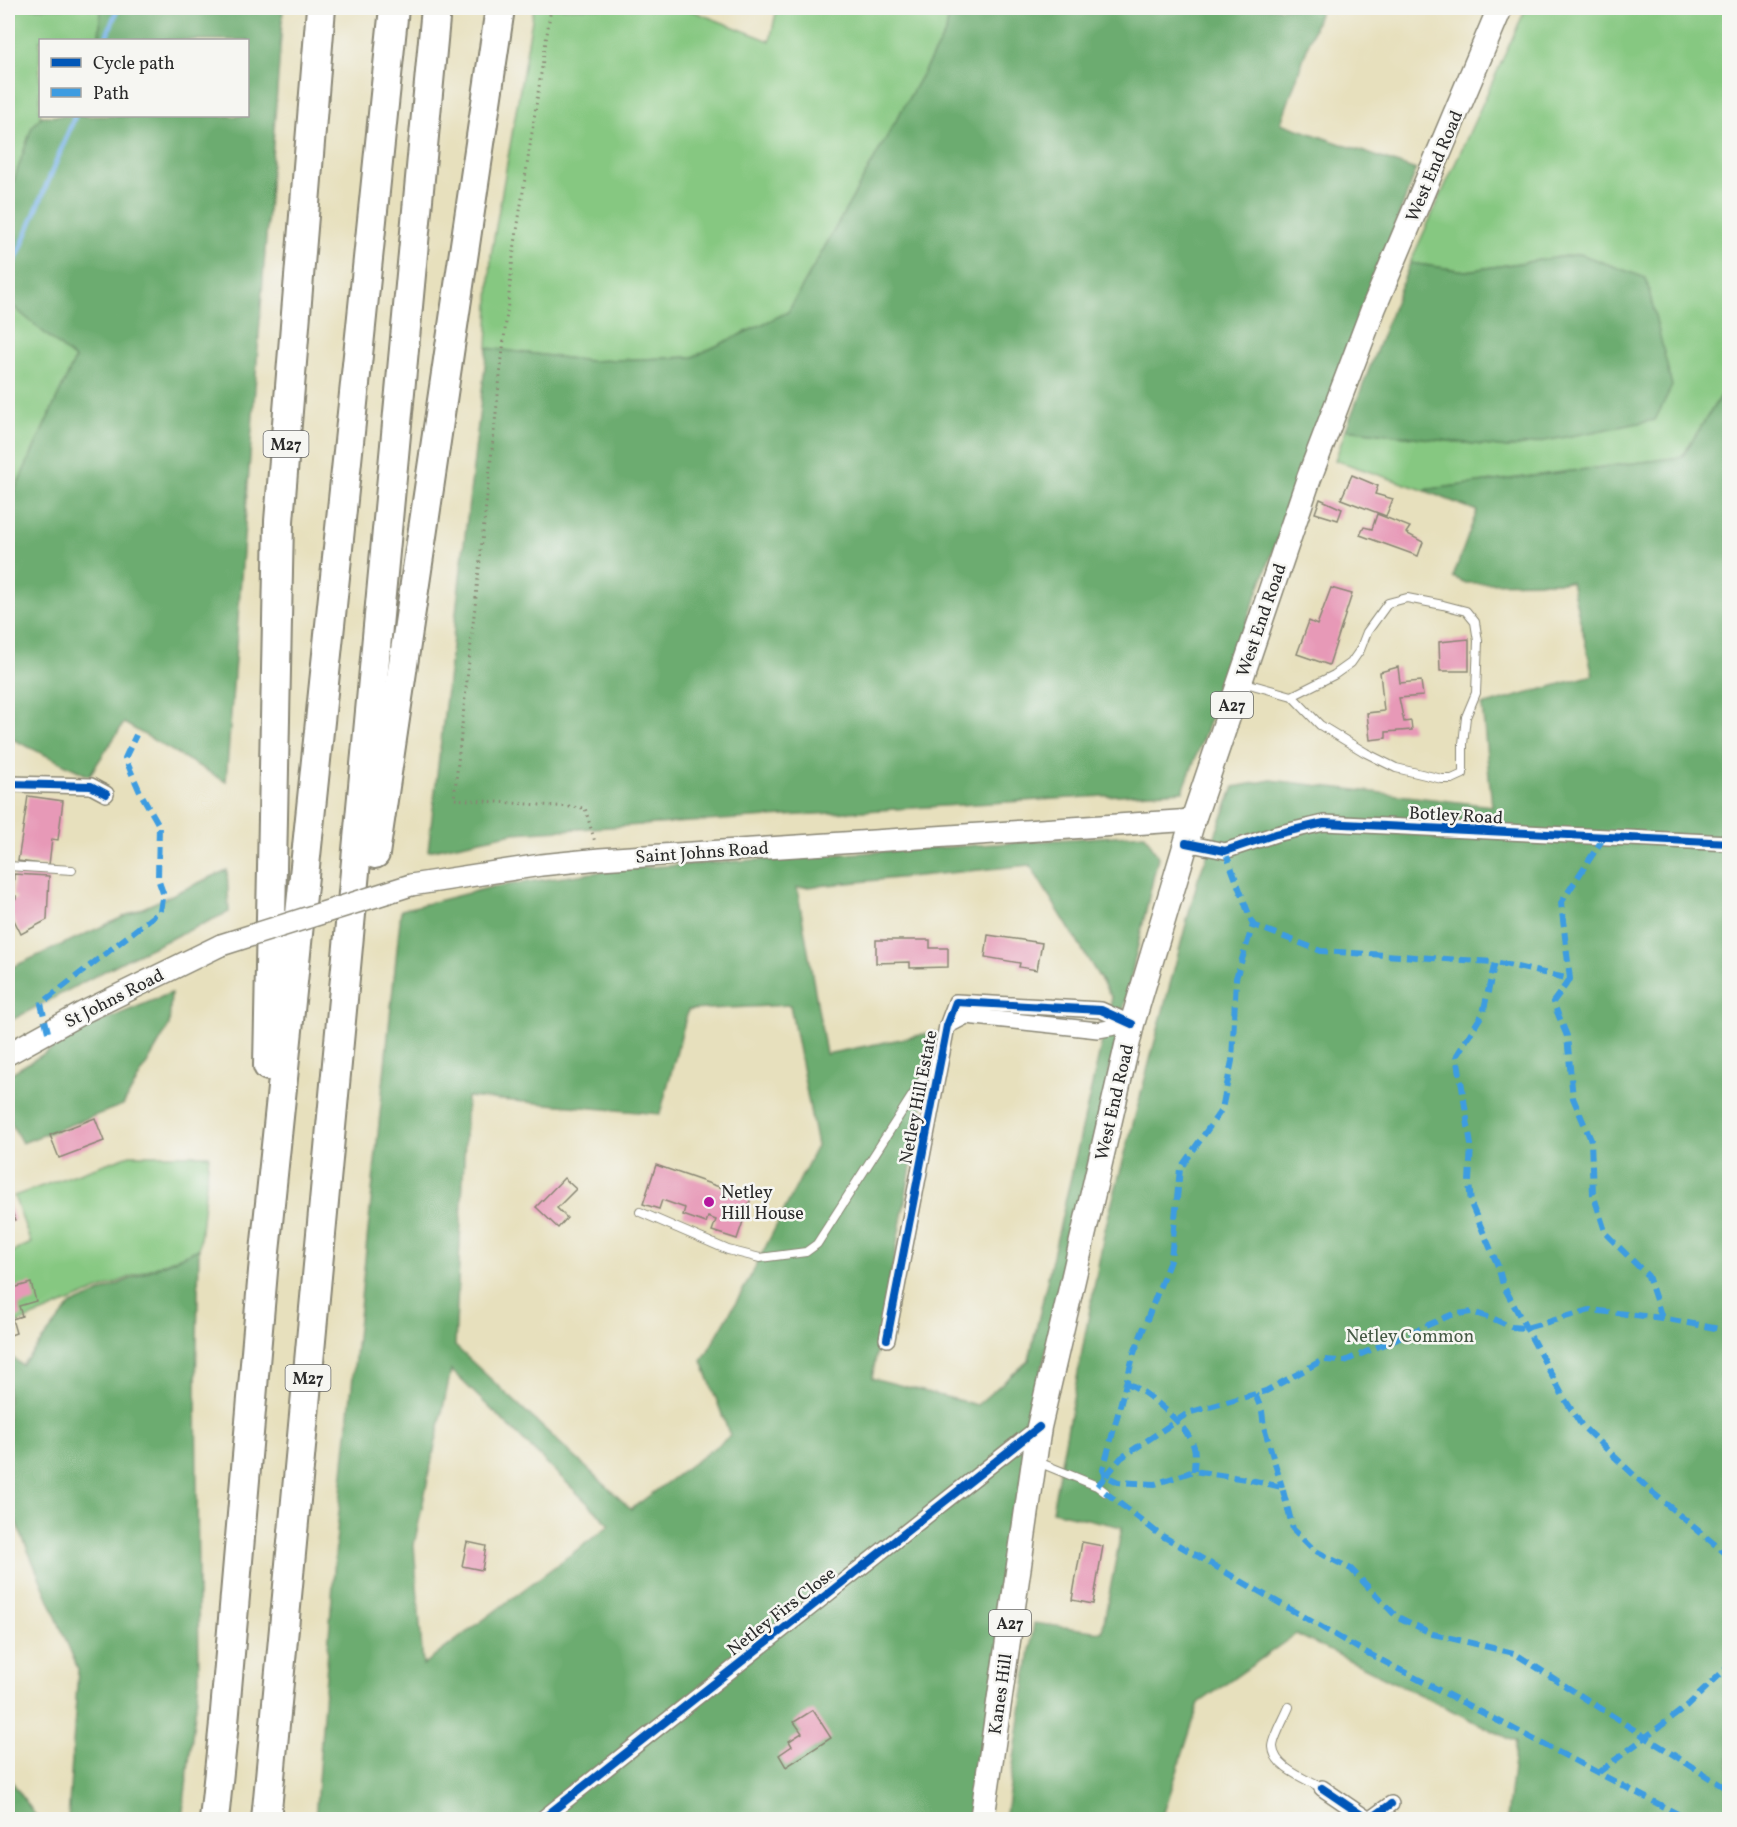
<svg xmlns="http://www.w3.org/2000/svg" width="1737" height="1827" font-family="Vollkorn,serif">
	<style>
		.green { fill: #86c881; stroke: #587a56; stroke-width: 1.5 }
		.forest { fill: #6cac6f; stroke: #4c6c4d; stroke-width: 1.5; fill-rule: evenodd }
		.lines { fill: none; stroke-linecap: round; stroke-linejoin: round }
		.stream { stroke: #7bb5ec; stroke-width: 5 }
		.building { fill: #e799b7 }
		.lane-casing { stroke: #898674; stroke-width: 10 }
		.street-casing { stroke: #898674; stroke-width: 18 }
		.secondary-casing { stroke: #898674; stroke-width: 24 }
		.primary-casing { stroke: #898674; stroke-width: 27 }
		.highway-casing { stroke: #898674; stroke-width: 32 }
		.path { stroke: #898674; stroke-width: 3; stroke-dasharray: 1.5 4.5; stroke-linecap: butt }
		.lane { stroke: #fff; stroke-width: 8 }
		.street { stroke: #fff; stroke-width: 15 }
		.secondary { stroke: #fff; stroke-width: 21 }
		.primary { stroke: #fff; stroke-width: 24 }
		.highway { stroke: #fff; stroke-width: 28 }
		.secondary-bridge-casing { stroke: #898674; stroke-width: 24; stroke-linecap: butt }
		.secondary-bridge { stroke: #fff; stroke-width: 21 }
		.quiet { stroke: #3d9ce1; stroke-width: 6; stroke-dasharray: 12 6; stroke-linecap: butt }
		.cycleway-casing { stroke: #f6f6f2; stroke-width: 11 }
		.cycleway { stroke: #0057b8; stroke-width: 8 }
		.poi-dot { fill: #b5179e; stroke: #f6f6f2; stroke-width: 2 }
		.labels { text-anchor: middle; stroke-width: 5; stroke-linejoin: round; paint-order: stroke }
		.shield { fill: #f6f6f2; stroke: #686867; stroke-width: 1.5 }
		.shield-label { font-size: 16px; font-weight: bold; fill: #2b2b2b }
		.street-label { font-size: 18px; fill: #2b2b2b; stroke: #f6f6f2 }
		.poi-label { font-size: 18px; fill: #2b2b2b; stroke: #f6f6f2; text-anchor: start }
		.park-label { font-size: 18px; fill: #465a45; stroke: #f6f6f2 }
	</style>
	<rect width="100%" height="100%" fill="#f6f6f2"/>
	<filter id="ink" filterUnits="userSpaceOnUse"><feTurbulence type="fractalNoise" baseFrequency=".0167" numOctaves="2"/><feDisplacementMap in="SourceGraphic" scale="12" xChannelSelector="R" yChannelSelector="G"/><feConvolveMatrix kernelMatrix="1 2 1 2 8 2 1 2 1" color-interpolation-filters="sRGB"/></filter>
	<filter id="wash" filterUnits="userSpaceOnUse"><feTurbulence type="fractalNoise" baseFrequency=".008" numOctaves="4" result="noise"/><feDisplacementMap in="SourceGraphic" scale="24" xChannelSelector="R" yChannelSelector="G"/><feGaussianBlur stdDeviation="1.35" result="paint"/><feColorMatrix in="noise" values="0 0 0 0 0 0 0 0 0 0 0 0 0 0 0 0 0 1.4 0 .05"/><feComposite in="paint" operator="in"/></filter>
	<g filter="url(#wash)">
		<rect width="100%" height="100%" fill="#e7e0bd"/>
		<g class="green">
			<path d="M 8,8 L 101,8 L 99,40 L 40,40 L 40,116 L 42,116 L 32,127 L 8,198 Z"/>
			<path d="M 534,8 L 685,8 L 770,41 L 777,8 L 950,8 L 946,32 L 788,312 L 693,357 L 590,361 L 487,348 L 491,255 Z"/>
			<path d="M 1526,8 L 1729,8 L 1729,382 L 1682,457 L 1423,490 L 1335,460 L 1346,429 L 1508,448 L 1580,254 L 1466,271 L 1410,263 Z"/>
			<path d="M 8,302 L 75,359 L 8,505 Z"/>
			<path d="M 130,1155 L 209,1155 L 199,1249 L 8,1327 L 8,1254 L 31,1243 L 14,1196 Z"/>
		</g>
		<g class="forest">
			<path d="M 101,8 L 283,8 L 226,782 L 124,723 L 89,776 L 8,737 L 8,505 L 75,359 L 8,302 L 8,198 L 32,127 L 42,116 L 248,116 L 248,40 L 99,40 Z"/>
			<path d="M 950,8 L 1321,8 L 1281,123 L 1416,170 L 1183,791 L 514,833 L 428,851 L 487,348 L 590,361 L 693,357 L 788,312 L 946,32 Z"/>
			<path d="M 1580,254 L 1646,278 L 1672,386 L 1655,420 L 1508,448 L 1346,429 L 1410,263 L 1466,271 Z"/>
			<path d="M 1729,382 L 1729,1819 L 1507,1819 L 1516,1742 L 1296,1634 L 1199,1703 L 1162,1819 L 1005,1820 L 1034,1623 L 1102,1632 L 1122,1527 L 1052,1511 L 1105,1229 L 1198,879 L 1234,787 L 1271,780 L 1492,806 L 1482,706 L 1593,675 L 1571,582 L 1466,583 L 1453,577 L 1477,511 L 1423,490 L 1682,457 Z"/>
			<path d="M 1145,834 L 1158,857 L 1040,1377 L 973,1819 L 315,1820 L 337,1531 L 401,910 L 492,887 L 621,869 ZM 1030,865 L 1112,998 L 1029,1360 L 977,1405 L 872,1378 L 936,1032 L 826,1054 L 797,888 ZM 790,1005 L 817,1146 L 746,1285 L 702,1361 L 730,1436 L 631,1509 L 455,1346 L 467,1097 L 660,1114 L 688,1010 ZM 451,1370 L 610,1525 L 423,1665 L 414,1545 Z"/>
			<path d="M 227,870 L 229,912 L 129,958 L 8,1022 L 8,969 Z"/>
			<path d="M 171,993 L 169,1026 L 123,1105 L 22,1143 L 8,1117 L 8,1075 L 93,1025 Z"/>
			<path d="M 199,1249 L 196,1389 L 199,1680 L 182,1819 L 68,1819 L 78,1669 L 8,1503 L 8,1354 L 22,1365 L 71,1305 Z"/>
			<path d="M 8,1776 L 38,1819 L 8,1819 Z"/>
		</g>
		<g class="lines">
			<g class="stream">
				<path d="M 105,40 L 118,8"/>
				<path d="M 8,266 L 12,265 L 19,252 L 75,116"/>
			</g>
		</g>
		<g id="blocks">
			<g class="building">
				<path d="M 1352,475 L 1378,486 L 1375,494 L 1393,499 L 1386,516 L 1341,499 Z"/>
				<path d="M 1320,499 L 1342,509 L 1338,520 L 1315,513 Z"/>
				<path d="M 1377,514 L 1410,527 L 1406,533 L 1423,542 L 1418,556 L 1360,535 L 1364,527 L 1372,529 Z"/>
				<path d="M 1331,588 L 1352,594 L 1329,665 L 1297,654 L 1309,621 L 1317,625 Z"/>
				<path d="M 1469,639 L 1469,671 L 1440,671 L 1439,642 Z"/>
				<path d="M 1398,667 L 1400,683 L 1421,681 L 1423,696 L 1399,698 L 1404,722 L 1411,721 L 1412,730 L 1386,732 L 1386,738 L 1370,740 L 1367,713 L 1384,711 L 1380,672 Z"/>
				<path d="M 28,796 L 63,801 L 58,840 L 52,839 L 49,865 L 18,861 Z"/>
				<path d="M 14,874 L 49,876 L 47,920 L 21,934 L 8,908 L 8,903 L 16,899 L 16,896 L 13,896 Z"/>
				<path d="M 988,935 L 1042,943 L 1037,970 L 1019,967 L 1020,963 L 985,957 Z"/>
				<path d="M 876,940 L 930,940 L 930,948 L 948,948 L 948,967 L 910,968 L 910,962 L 876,963 Z"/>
				<path d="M 95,1118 L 104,1141 L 59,1158 L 50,1135 Z"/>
				<path d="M 656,1165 L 751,1198 L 737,1239 L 712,1231 L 716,1220 L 708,1217 L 706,1223 L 683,1215 L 685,1208 L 662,1200 L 659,1209 L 643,1204 Z"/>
				<path d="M 564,1178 L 576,1189 L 557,1208 L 567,1218 L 558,1228 L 536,1207 Z"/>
				<path d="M 8,1201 L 15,1220 L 8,1224 Z"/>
				<path d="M 10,1275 L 13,1288 L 31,1283 L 36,1301 L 19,1306 L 22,1316 L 12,1319 L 16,1333 L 8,1336 L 8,1276 Z"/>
				<path d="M 467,1542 L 486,1546 L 482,1570 L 462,1566 Z"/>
				<path d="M 1082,1542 L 1103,1546 L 1093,1604 L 1072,1600 Z"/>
				<path d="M 813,1710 L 831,1738 L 786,1767 L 779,1755 L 792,1746 L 789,1741 L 802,1733 L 794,1722 Z"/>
			</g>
		</g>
	</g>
	<g filter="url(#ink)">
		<use href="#blocks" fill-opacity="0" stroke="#898674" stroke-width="1.5"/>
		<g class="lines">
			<defs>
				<g id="lane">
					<path d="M 1242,682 L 1292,696 L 1320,725 L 1366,753 L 1396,768 L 1442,779 L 1452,779 L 1463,774 L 1463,744 L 1466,717 L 1476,693 L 1478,641 L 1475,622 L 1466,611 L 1443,605 L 1407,598 L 1388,603 L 1367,632 L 1360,650 L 1351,663 L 1334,675 L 1292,696"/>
					<path d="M 8,866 L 72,870"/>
					<path d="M 640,1212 L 728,1250 L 760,1258 L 806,1252 L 817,1244 L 937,1057"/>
					<path d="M 1038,1462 L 1097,1486 L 1105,1492"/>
					<path d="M 1289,1707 C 1285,1717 1273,1738 1273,1747 C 1274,1768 1306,1779 1322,1788"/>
				</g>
				<g id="street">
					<path d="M 8,784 L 91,786 L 106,794"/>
					<path d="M 1186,843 L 1225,851 L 1276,834 L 1324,823 L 1730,843"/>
					<path d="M 947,1026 L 966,1016 L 1098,1030 L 1132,1024"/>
					<path d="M 887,1339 L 947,1026 L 956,1002 L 1101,1010 L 1132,1024"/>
					<path d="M 1322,1788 L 1369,1820 L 1391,1804"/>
					<path d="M 541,1820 L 1039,1427"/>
				</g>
				<g id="secondary">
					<path d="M 411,885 L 541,865 L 600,859 L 1193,820"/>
					<path d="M 8,1054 L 84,1012 L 221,945"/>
				</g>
				<path id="primary" d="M 982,1820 L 1039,1427 L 1132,1024 L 1193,820 L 1309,478 L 1374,307 L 1500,8"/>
				<g id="highway">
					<path d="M 375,854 L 500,8"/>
					<path d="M 268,1066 L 279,521 L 321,8"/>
					<path d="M 214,1820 L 224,1723 L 263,1271 L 394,8"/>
					<path d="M 266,1820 L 436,8"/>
				</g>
			</defs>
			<use href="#lane" class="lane-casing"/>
			<use href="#street" class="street-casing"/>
			<use href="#secondary" class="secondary-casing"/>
			<use href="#primary" class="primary-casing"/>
			<use href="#highway" class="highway-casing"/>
			<path class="path" d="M 551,8 L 513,257 L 454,799 L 585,808 L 595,842"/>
			<use href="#lane" class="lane"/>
			<use href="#street" class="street"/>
			<use href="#secondary" class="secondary"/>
			<use href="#primary" class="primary"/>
			<use href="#highway" class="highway"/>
			<defs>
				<path id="secondary-bridge" d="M 221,945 L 411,885"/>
			</defs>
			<use href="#secondary-bridge" class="secondary-bridge-casing"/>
			<use href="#secondary-bridge" class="secondary-bridge"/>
			<g class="quiet">
				<path d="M 1604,837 L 1561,903 L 1570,979 L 1495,962 L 1483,1013 L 1457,1055 L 1471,1145 L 1469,1182 L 1471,1204 L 1498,1266 L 1503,1285 L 1564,1398 L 1582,1426 L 1653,1493 L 1730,1557"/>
				<path d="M 1225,851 L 1253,925"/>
				<path d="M 1570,979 L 1553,1002 L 1567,1036 L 1573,1098 L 1591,1140 L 1593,1194 L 1606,1234 L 1648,1276 L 1662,1318"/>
				<path d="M 48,1032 L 41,1004 L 160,911 L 163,893 L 158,879 L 159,825 L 140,792 L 125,758 L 136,735"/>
				<path d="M 1127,1383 C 1148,1392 1187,1425 1194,1447 C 1196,1454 1194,1464 1194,1471"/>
				<path d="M 1255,1394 L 1262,1411 L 1264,1427 L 1282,1487"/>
				<path d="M 1106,1476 L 1103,1470 L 1134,1353 L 1171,1258 L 1180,1169 L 1222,1109 L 1232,1061 L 1236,978 L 1253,925 L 1321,951 L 1495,962"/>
				<path d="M 1106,1476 L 1121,1458 L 1188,1413 L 1266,1391 L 1323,1360 L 1345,1361 L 1451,1315 L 1472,1312 L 1494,1319 L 1511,1327 L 1526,1328 L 1590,1310 L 1662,1318 L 1730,1331"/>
				<path d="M 1097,1486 L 1106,1476 L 1118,1482 L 1155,1484 L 1194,1471 L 1246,1479 L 1282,1487 L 1293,1529 L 1314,1550 L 1351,1569 L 1396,1616 L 1433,1634 L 1514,1653 L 1730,1791"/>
				<path d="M 1105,1492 L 1159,1534 L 1356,1647 L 1689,1820"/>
				<path d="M 1599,1772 L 1686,1707 L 1730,1665"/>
			</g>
			<defs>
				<g id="cycleway">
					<path d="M 8,784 L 91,786 L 106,794"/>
					<path d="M 1186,843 L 1225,851 L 1276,834 L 1324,823 L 1730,843"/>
					<path d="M 887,1339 L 947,1026 L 956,1002 L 1101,1010 L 1132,1024"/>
					<path d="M 1322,1788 L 1369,1820 L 1391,1804"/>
					<path d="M 541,1820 L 1039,1427"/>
				</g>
			</defs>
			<use href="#cycleway" class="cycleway-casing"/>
			<use href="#cycleway" class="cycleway"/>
		</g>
	</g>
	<circle class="poi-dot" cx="709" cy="1202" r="6"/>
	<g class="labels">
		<g class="shield">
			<rect x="263.5" y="431" width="45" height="26" rx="4.5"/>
			<rect x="1211" y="692" width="42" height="26" rx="4.5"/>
			<rect x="285.5" y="1365" width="45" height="26" rx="4.5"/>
			<rect x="989" y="1610" width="42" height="26" rx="4.5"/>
		</g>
		<g class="shield-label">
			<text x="286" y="450">M27</text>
			<text x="1232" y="711">A27</text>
			<text x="308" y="1384">M27</text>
			<text x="1010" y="1629">A27</text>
		</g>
		<g class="street-label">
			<text transform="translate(1434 166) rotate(-67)" y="6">West End Road</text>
			<text transform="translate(1261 620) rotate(-71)" y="6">West End Road</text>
			<text transform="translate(1456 815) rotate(3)" y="6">Botley Road</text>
			<text transform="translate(702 852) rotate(-4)" y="6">Saint Johns Road</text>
			<text transform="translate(114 998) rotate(-27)" y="6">St Johns Road</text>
			<text transform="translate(918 1097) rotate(-79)" y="6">Netley Hill Estate</text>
			<text transform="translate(1114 1102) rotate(-77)" y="6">West End Road</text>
			<text transform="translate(781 1611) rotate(-38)" y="6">Netley Firs Close</text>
			<text transform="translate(1000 1694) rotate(-82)" y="6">Kanes Hill</text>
		</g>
		<g class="poi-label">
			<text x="721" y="1198">Netley<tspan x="721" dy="21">Hill House</tspan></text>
		</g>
		<g class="park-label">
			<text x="1410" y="1342">Netley Common</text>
		</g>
	</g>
	<rect width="1737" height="1827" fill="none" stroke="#f6f6f2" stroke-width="30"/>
	<rect x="39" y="39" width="210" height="78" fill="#f6f6f2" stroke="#a5a5a2" stroke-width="1.5"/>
	<rect x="51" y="58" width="30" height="9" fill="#0057b8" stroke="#a5a5a2" stroke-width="1.5"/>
	<text x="93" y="69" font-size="18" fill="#2b2b2b">Cycle path</text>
	<rect x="51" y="88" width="30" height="9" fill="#3d9ce1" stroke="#a5a5a2" stroke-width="1.5"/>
	<text x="93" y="99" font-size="18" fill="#2b2b2b">Path</text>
</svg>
